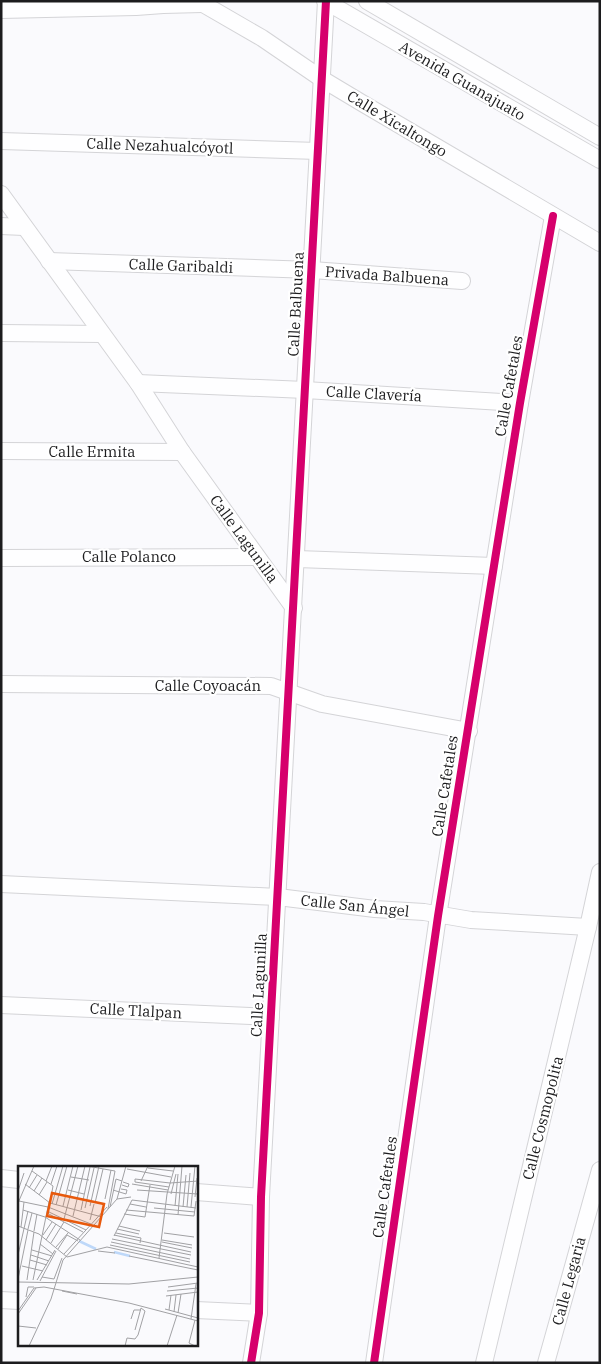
<svg xmlns="http://www.w3.org/2000/svg" width="601" height="1364" font-family="'IBM Plex Serif',serif">
	<style>
		.lines { fill: none; stroke-linecap: round; stroke-linejoin: round }
		.minor-casing { stroke: #d4d4d7; stroke-width: 18 }
		.minor { stroke: #fefeff; stroke-width: 16 }
		.cycleway-casing { stroke: #fff; stroke-width: 11 }
		.cycleway { stroke: #d6006c; stroke-width: 8 }
		.labels { text-anchor: middle; stroke-width: 4.5; stroke-linejoin: round; paint-order: stroke }
		.street-label { font-size: 15px; fill: #1c1c1e; stroke: #fff }
		.inset-river { fill: none; stroke: #bed8f9; stroke-width: 2.5 }
		.inset-road { fill: none; stroke: #a1a1a4; stroke-width: 1 }
		.view { fill: #e8590c; fill-opacity: 0.15; stroke: #e8590c; stroke-width: 2.5 }
		.inset-edge { fill: none; stroke: #1c1c1e; stroke-width: 2.5 }
	</style>
	<rect width="100%" height="100%" fill="#fafafd"/>
	<g class="lines">
		<defs>
			<g id="minor">
				<path d="M 198,1 L 262,38 L 322,79 L 362,103 L 600,243"/>
				<path d="M 325,1 L 600,160"/>
				<path d="M 367,1 L 600,137"/>
				<path d="M 1,10 L 136,7 L 163,5 L 202,4"/>
				<path d="M 1,141 L 318,151"/>
				<path d="M 1,194 L 138,383 L 182,452 L 294,608"/>
				<path d="M 1,226 L 24,227"/>
				<path d="M 49,261 L 312,270 L 462,281"/>
				<path d="M 1,333 L 102,334"/>
				<path d="M 138,383 L 305,390 L 520,403"/>
				<path d="M 1,451 L 182,452"/>
				<path d="M 1,558 L 257,557"/>
				<path d="M 297,559 L 494,566"/>
				<path d="M 1,684 L 271,686 L 322,704 L 469,731"/>
				<path d="M 1,884 L 278,897 L 375,909 L 424,912 L 471,920 L 588,927"/>
				<path d="M 1,1005 L 271,1017"/>
				<path d="M 1,1178 L 19,1180"/>
				<path d="M 196,1192 L 261,1197"/>
				<path d="M 1,1300 L 19,1301"/>
				<path d="M 196,1310 L 259,1313"/>
				<path d="M 251,1363 L 259,1313 L 261,1197 L 326,1"/>
				<path d="M 374,1363 L 438,916 L 520,403 L 553,216"/>
				<path d="M 484,1363 L 588,927 L 600,872"/>
				<path d="M 546,1363 L 600,1170"/>
			</g>
		</defs>
		<use href="#minor" class="minor-casing"/>
		<use href="#minor" class="minor"/>
		<defs>
			<g id="cycleway">
				<path d="M 251,1363 L 259,1313 L 261,1197 L 326,1"/>
				<path d="M 374,1363 L 438,916 L 520,403 L 553,216"/>
			</g>
		</defs>
		<use href="#cycleway" class="cycleway-casing"/>
		<use href="#cycleway" class="cycleway"/>
	</g>
	<g class="labels">
		<g class="street-label">
			<text transform="translate(462 81) rotate(30)" y="5">Avenida Guanajuato</text>
			<text transform="translate(397 124) rotate(31)" y="5">Calle Xicaltongo</text>
			<text transform="translate(160 146) rotate(2)" y="5">Calle Nezahualcóyotl</text>
			<text transform="translate(181 266) rotate(2)" y="5">Calle Garibaldi</text>
			<text transform="translate(387 276) rotate(4)" y="5">Privada Balbuena</text>
			<text transform="translate(296 304) rotate(-87)" y="5">Calle Balbuena</text>
			<text transform="translate(509 386) rotate(-80)" y="5">Calle Cafetales</text>
			<text transform="translate(374 394) rotate(3)" y="5">Calle Clavería</text>
			<text x="92" y="457">Calle Ermita</text>
			<text transform="translate(244 539) rotate(54)" y="5">Calle Lagunilla</text>
			<text x="129" y="562">Calle Polanco</text>
			<text x="208" y="691">Calle Coyoacán</text>
			<text transform="translate(445 786) rotate(-81)" y="5">Calle Cafetales</text>
			<text transform="translate(355 906) rotate(6)" y="5">Calle San Ángel</text>
			<text transform="translate(259 985) rotate(-87)" y="5">Calle Lagunilla</text>
			<text transform="translate(136 1011) rotate(3)" y="5">Calle Tlalpan</text>
			<text transform="translate(543 1118) rotate(-76)" y="5">Calle Cosmopolita</text>
			<text transform="translate(385 1187) rotate(-82)" y="5">Calle Cafetales</text>
			<text transform="translate(569 1281) rotate(-75)" y="5">Calle Legaria</text>
		</g>
	</g>
	<g transform="translate(18 1166)">
		<rect width="180" height="180" fill="#fafafd"/>
		<path class="inset-river" d="M 61,75 L 78,83M 96,86 L 112,90"/>
		<path class="inset-road" d="M 69,0 L 97,5 L 90,43M 130,2 L 155,5M 109,3 L 153,11M 14,5 L 35,20 L 32,37M 53,11 L 71,14M 28,15 L 34,0M 123,15 L 130,0M 7,18 L 32,37 L 84,51M 33,18 L 39,0M 114,18 L 150,24M 104,19 L 110,21 L 111,18 L 105,16M 151,21 L 117,16 L 117,13 L 152,17 L 180,15M 11,22 L 19,9M 50,24 L 66,28M 95,24 L 108,28 L 109,24 L 103,23M 119,24 L 180,28M 0,25 L 6,7M 16,25 L 24,12M 153,28 L 158,8M 21,29 L 29,16M 177,31 L 179,12M 87,33 L 93,4M 99,33 L 108,0M 114,34 L 178,42M 1,35 L 30,41 L 73,58M 0,37 L 16,0M 77,37 L 85,3M 34,38 L 45,0M 112,38 L 128,41M 38,39 L 49,0M 45,40 L 55,0M 72,40 L 81,0M 157,40 L 160,8M 92,41 L 98,13 L 104,15M 165,41 L 168,9M 169,41 L 172,7M 173,41 L 177,0M 67,42 L 76,2M 136,42 L 177,46M 5,44 L 27,51 L 62,74M 63,44 L 72,1M 108,44 L 176,50 L 178,35M 29,45 L 68,64M 29,47 L 65,66M 106,48 L 127,51 L 132,19M 160,49 L 164,0M 55,50 L 67,0M 46,53 L 60,0M 72,54 L 76,38M 0,60 L 21,68 L 49,91 L 89,81 L 180,101M 101,60 L 122,65M 3,61 L 6,36M 10,63 L 14,47M 99,63 L 121,68M 16,65 L 19,48M 98,67 L 123,72 L 122,77M 146,67 L 176,71M 25,69 L 34,56M 96,69 L 173,86M 96,70 L 114,34M 94,73 L 173,89M 28,74 L 38,58M 144,74 L 174,79M 93,76 L 172,93M 144,76 L 174,82M 33,77 L 46,56M 22,78 L 35,88M 92,79 L 172,96M 38,81 L 50,67M 40,83 L 49,69 L 60,75M 14,84 L 34,90M 80,85 L 97,87M 46,88 L 89,41M 0,89 L 10,45M 13,89 L 31,95M 111,90 L 180,104M 141,92 L 149,28 L 157,0M 12,94 L 29,99M 4,100 L 25,105M 24,111 L 36,113 L 44,92M 0,113 L 10,64M 9,114 L 16,66M 15,114 L 31,36M 19,114 L 37,84M 22,115 L 38,85M 0,116 L 111,118 L 180,111M 150,121 L 180,117M 44,125 L 59,128M 149,125 L 180,122M 148,130 L 180,126M 8,131 L 10,121 L 16,121M 147,143 L 180,152M 151,144 L 153,129M 0,145 L 16,122 L 26,121 L 111,137 L 180,155M 156,146 L 158,129M 160,147 L 163,128M 0,148 L 18,122M 113,153 L 116,144 L 123,144M 173,153 L 178,118M 0,160 L 18,162M 117,164 L 123,142M 11,180 L 33,133 L 45,94 L 99,33 L 113,31M 107,180 L 109,172 L 117,173 L 120,169 L 127,145 L 123,142M 149,180 L 159,149M 177,180 L 171,177 L 177,154"/>
		<path class="view" d="M 34,27 L 86,38 L 81,61 L 29,50 Z"/>
		<rect width="180" height="180" class="inset-edge"/>
	</g>
	<rect width="601" height="1364" fill="none" stroke="#1c1c1e" stroke-width="5"/>
</svg>
